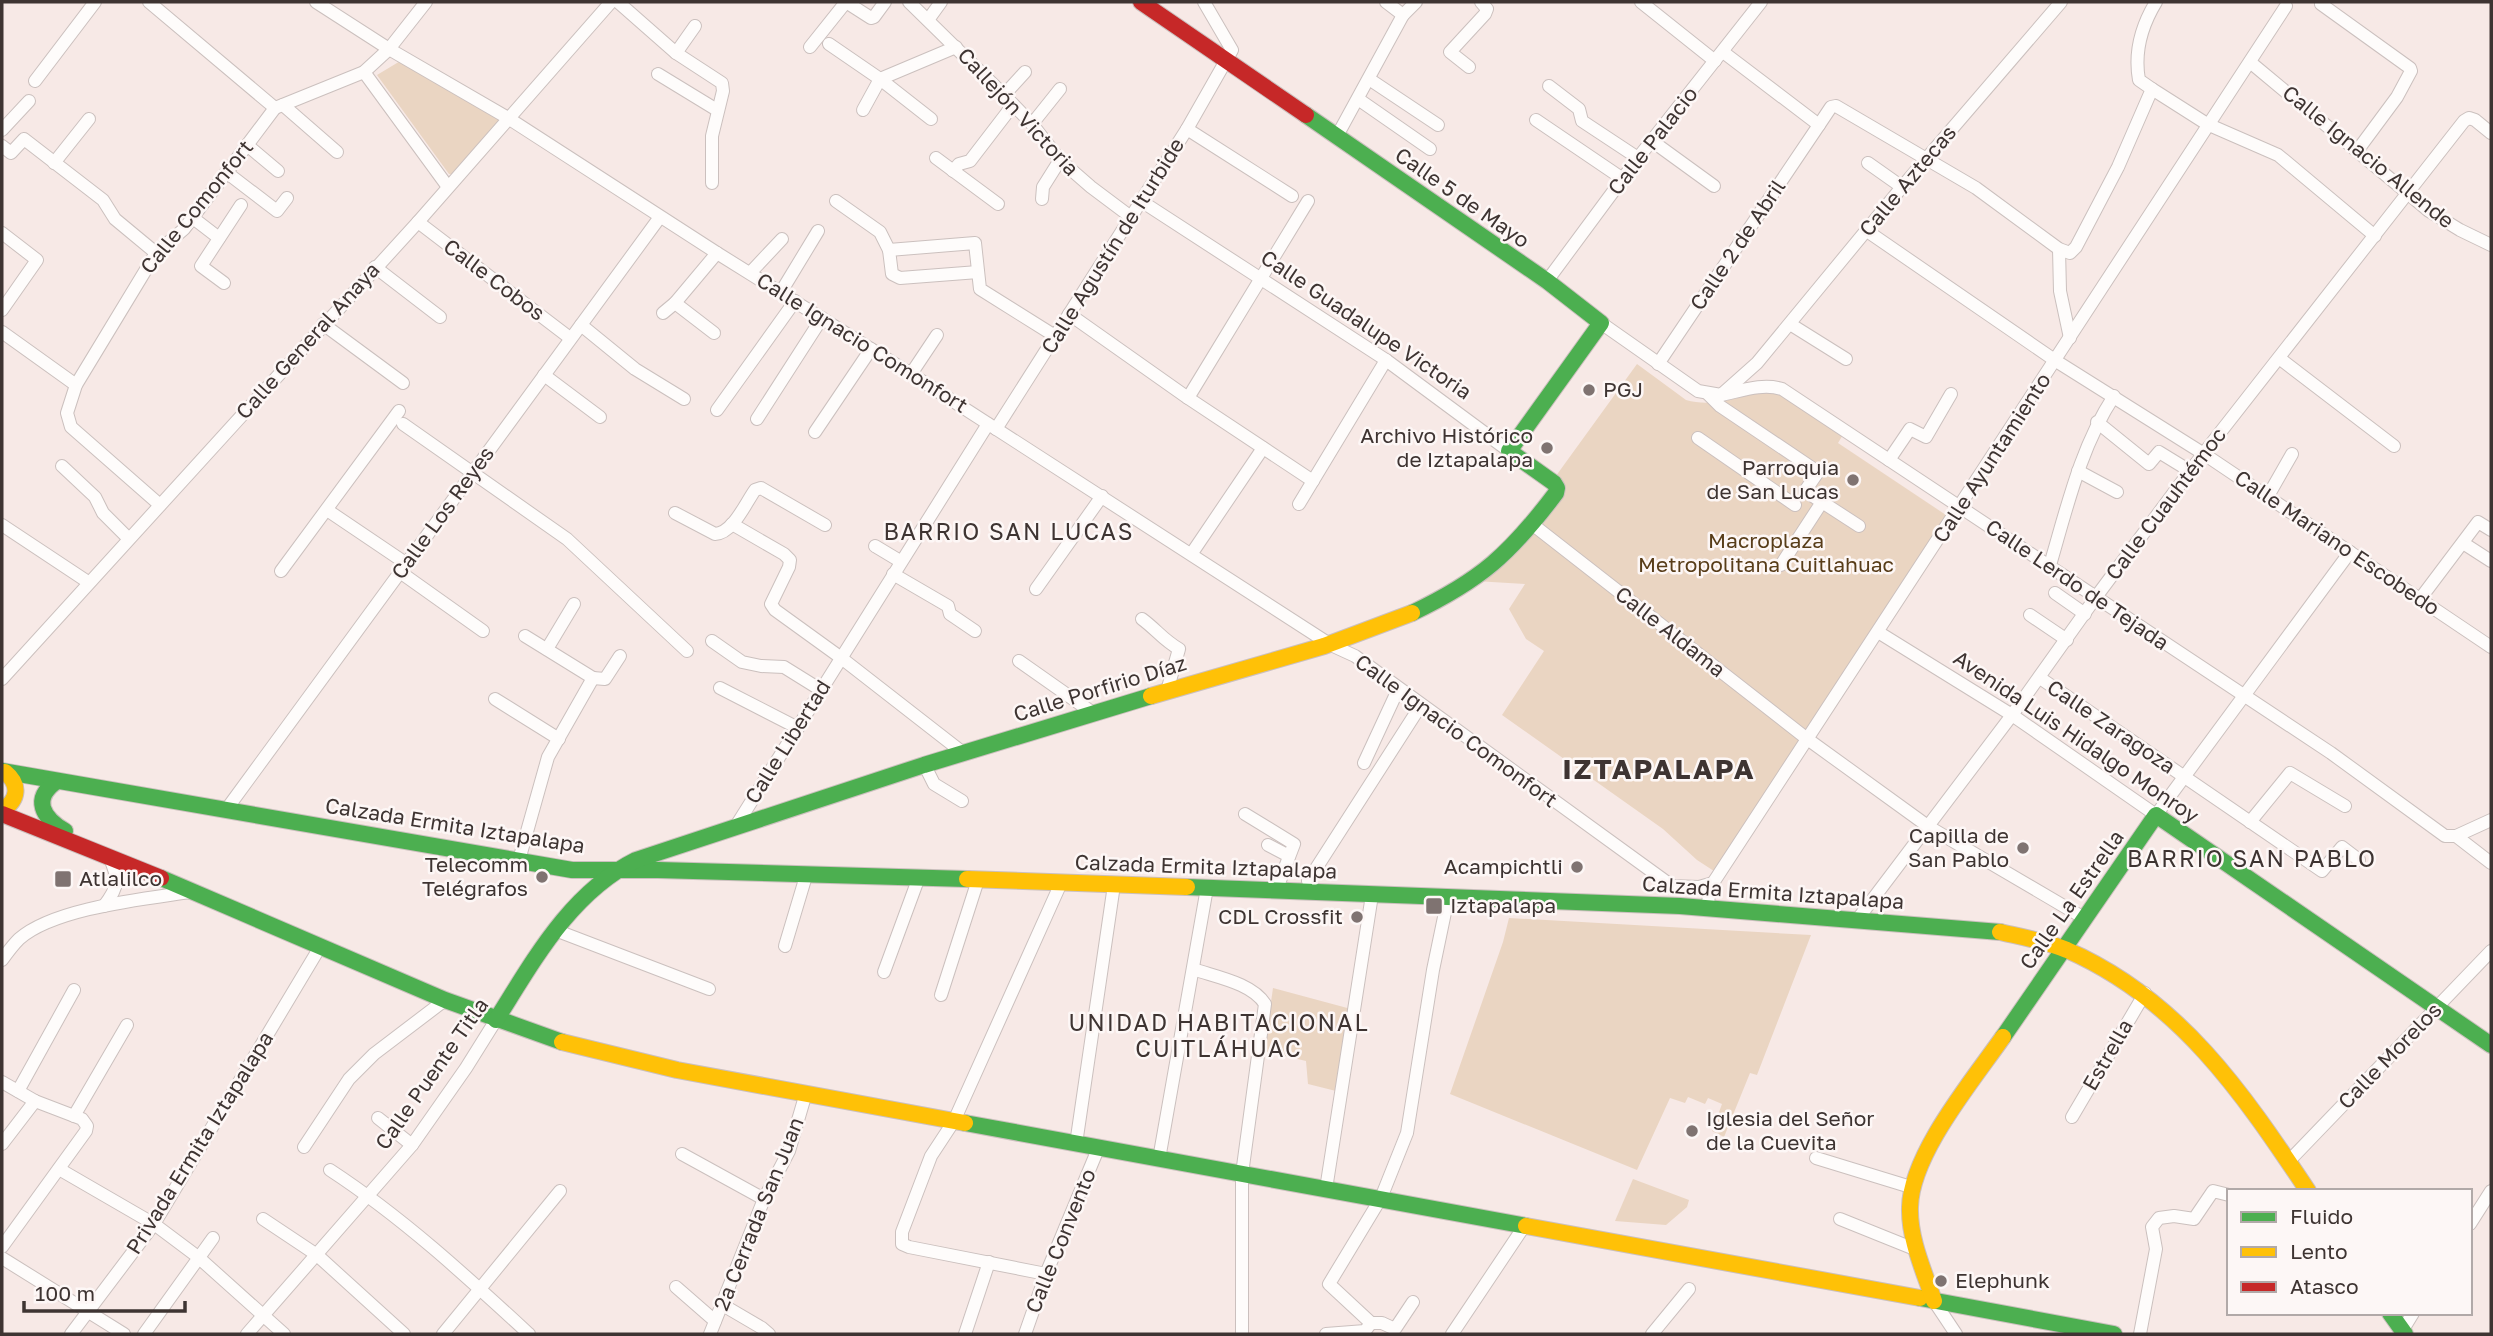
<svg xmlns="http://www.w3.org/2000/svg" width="2493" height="1336" font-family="'Golos Text',sans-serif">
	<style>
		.green { fill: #ead5c2 }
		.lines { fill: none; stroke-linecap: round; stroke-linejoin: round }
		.street-casing { stroke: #cbc0be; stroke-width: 14 }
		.fast-casing { stroke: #cbc0be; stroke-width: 18 }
		.slow-casing { stroke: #cbc0be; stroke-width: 18 }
		.jam-casing { stroke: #cbc0be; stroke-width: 18 }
		.street { stroke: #fefcfb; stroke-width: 12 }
		.fast { stroke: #4caf50; stroke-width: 16 }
		.slow { stroke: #ffc107; stroke-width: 16 }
		.jam { stroke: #c62828; stroke-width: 16 }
		.poi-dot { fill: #7f7371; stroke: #fdf7f6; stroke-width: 2.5 }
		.labels { text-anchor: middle; stroke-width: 5; stroke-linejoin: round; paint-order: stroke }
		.street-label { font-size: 21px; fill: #3e3432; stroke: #fdf7f6 }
		.poi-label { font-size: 21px; fill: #3e3432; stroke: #fdf7f6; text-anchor: end }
		.park-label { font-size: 21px; fill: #583d19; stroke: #fdf7f6 }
		.neighbourhood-label { font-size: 23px; letter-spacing: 2px; fill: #3e3432; stroke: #fdf7f6 }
		.district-label { font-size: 28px; font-weight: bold; letter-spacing: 2px; fill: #3e3432; stroke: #fdf7f6 }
	</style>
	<rect width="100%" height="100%" fill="#f7e9e6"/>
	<g class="green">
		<path d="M 402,60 L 503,122 L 457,174 L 449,174 L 377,75 Z"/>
		<path d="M 1637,364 L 1686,400 C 1714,408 1743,396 1770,389 L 1844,433 L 1838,443 L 1949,517 L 1717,873 L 1697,860 L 1663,829 L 1502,715 L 1544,651 L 1526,639 L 1509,609 L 1525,584 L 1475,581 L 1534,525 L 1553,480 Z"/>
		<path d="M 1509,918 L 1811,935 L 1757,1075 L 1750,1073 L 1724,1137 L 1712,1131 L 1722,1104 L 1708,1098 L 1705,1104 L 1688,1097 L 1685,1103 L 1670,1098 L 1637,1170 L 1450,1094 L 1503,942 Z"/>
		<path d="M 1273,988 L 1351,1009 L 1340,1092 L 1308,1084 L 1306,1061 L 1264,1051 Z"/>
		<path d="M 1633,1179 L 1689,1200 L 1687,1207 L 1666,1225 L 1615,1221 Z"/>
	</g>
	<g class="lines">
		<defs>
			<g id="street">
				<path d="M 149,2 L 275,108"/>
				<path d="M 316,2 L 389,49 L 508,118 L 717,253 L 911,374 L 1331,645 L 1355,656 L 1672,886 L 1699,887 L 1713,883"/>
				<path d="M 618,2 L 676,53 L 722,83 L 723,91 L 712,136 L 712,183"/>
				<path d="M 846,2 L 871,18 L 874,17 L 885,2"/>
				<path d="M 909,2 L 1004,95 L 1032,124 L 1060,160 L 1091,187 L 1131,217"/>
				<path d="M 1386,2 L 1403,15"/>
				<path d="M 1641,2 L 1715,61"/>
				<path d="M 2322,2 L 2321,4 L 2410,68 L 2411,71 L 2397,97 L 2357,151"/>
				<path d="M 928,20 L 941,2"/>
				<path d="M 829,44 L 880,79 L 931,119"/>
				<path d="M 810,47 L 846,2"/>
				<path d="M 1723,52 L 1819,125 L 1831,107 L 1836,106 L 1976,188 L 2059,249 L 2070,253 L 2076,247 L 2118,167 L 2152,89 L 2139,80 C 2134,52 2142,25 2156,2"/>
				<path d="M 676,53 L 695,26"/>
				<path d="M 2250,62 L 2429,211 L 2460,230 L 2491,245"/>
				<path d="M 1469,67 L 1450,52 L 1485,14 L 1487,9 L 1481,2"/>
				<path d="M 364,72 L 448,187"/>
				<path d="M 658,74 L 717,110"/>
				<path d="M 1369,79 L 1438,125"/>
				<path d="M 35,81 L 95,2"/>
				<path d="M 1549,86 L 1579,109 L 1582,121 L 1638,158"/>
				<path d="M 2152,89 L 2207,124 L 2278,155 L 2375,236"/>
				<path d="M 1004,95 L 1025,72"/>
				<path d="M 1358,99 L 1430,149"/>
				<path d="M 283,105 L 337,152"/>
				<path d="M 275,108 L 364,72 L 389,49 L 426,2"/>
				<path d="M 863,110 L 880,79 L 956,47"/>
				<path d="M 1536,120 L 1623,179"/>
				<path d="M 1032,124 L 1060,89"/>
				<path d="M 1187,129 L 1292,196"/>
				<path d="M 2,130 L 29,101"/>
				<path d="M 1337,136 L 1403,15 L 1416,2"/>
				<path d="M 1652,141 L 1714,186"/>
				<path d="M 247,145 L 278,171"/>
				<path d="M 2,146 L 11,153 L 24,139 L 103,200 L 115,219 L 156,253"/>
				<path d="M 936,158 L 998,204"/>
				<path d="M 54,163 L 89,119"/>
				<path d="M 1868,163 L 1902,187"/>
				<path d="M 953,171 L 959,164 L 970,161 L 1013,105"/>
				<path d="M 226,172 L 277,211 L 287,198"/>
				<path d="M 1042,199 L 1043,187 L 1060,160"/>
				<path d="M 836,201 L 880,232 L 889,250 L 975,243 L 980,289 L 1055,336"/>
				<path d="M 1141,201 L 1386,360 L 1509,451"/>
				<path d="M 193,218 L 219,238"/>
				<path d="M 418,222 L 570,338"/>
				<path d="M 1867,231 L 2056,361 L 2204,454 L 2491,647"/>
				<path d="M 2,233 L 37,260 L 2,310"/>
				<path d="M 2059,249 L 2060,291 L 2070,338"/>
				<path d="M 889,250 L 892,274 L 900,278 L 978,272"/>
				<path d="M 375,267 L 440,317"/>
				<path d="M 750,273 L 782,239"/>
				<path d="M 1547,281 L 1638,158 L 1761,2"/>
				<path d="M 224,283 L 201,266 L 241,205"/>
				<path d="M 781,292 L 818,231"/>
				<path d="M 675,303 L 714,333"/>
				<path d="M 663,313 L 675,303 L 717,253"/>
				<path d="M 1069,314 L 1188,398 L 1313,481"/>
				<path d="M 1601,323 L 1698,391 L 1721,395 L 1757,363 L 1902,187 L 2061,2"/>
				<path d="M 323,324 L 403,383"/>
				<path d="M 1790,324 L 1846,359"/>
				<path d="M 581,325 L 635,369 L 684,399"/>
				<path d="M 2,332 L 76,385"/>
				<path d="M 2279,358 L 2394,446"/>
				<path d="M 1658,364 L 1819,125"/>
				<path d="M 911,374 L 937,335"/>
				<path d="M 544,375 L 600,417"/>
				<path d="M 1708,394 L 1720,406 L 1818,472 L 1805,491 L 1822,502 L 1781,565"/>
				<path d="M 1721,395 C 1741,391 1762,383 1782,389 L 2331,753 L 2445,836 L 2456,836 L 2491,863"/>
				<path d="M 1188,398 L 1308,201"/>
				<path d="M 717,410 L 795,301"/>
				<path d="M 757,419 L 822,318"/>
				<path d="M 2097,422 L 2149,464 L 2159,452 L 2190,471"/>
				<path d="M 403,424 L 567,539 L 687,651"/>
				<path d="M 996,429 L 1187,129 L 1232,50 L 1204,2"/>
				<path d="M 815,432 L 871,349"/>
				<path d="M 1698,438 L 1795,505"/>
				<path d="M 1889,460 L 1910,429 L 1926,437 L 1951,394"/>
				<path d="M 62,466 L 95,497 L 103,513 L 128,538"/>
				<path d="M 2078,471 L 2117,492"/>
				<path d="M 2268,496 L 2292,454"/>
				<path d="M 1822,502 L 1859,526"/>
				<path d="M 1299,504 L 1386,360"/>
				<path d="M 160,505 L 71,427 L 67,413 L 76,385 L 156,253 L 184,229 L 275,108"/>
				<path d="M 327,510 L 407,564"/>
				<path d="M 675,513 L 715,534 C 733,533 745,504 755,490 L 761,488 L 825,525"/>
				<path d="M 732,524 L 784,554 L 790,560 L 789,567 L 771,604 L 775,610 L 840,657 L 962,752"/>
				<path d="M 1532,524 L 1806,738 L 1929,827 L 2084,918"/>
				<path d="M 2,525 L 88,582"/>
				<path d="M 2463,543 L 2491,561"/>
				<path d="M 875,546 L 900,561"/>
				<path d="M 1192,553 L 1263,448"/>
				<path d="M 2050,565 C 2067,507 2081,446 2114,396"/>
				<path d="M 281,571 L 399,411"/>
				<path d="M 400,572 L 483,631"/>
				<path d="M 893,574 L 948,606 L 950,614 L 975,631"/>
				<path d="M 1036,589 L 1102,496"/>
				<path d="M 2055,593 L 2085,614"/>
				<path d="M 2420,599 L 2478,522 L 2491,530"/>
				<path d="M 2030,615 L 2067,640"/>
				<path d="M 1142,619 C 1157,630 1162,639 1179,649 L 1167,691"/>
				<path d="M 1878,632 L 2012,715 L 2156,815 L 2350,552"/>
				<path d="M 712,641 L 742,662 L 761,666 L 784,667 L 821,690"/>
				<path d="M 547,649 L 574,604"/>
				<path d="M 1019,661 L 1093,713"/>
				<path d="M 593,678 L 605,679 L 620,656"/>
				<path d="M 2040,678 L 2322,871 L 2342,847 L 2359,860"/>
				<path d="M 2,679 L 418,222 L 611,2"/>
				<path d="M 720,688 L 798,728"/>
				<path d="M 495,699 L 559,739"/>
				<path d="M 1364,763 L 1396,694"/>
				<path d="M 924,764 L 934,784 L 962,801"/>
				<path d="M 226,810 L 660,217"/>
				<path d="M 1245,814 L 1294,844 L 1276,891"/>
				<path d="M 2250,822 L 2290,773 L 2345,806"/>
				<path d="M 736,826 L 988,424"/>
				<path d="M 2456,836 L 2491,820"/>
				<path d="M 1268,845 L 1289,856"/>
				<path d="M 519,860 L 548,757 L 593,678 L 525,636"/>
				<path d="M 1308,881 L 1421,705"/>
				<path d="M 104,906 C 120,885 119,879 109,856"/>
				<path d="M 1713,910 L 1708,905 L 1709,893 L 1713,883 L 2286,6"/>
				<path d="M 1857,920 L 2012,715 L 2096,597 L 2190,471 L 2464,121 L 2469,118 L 2475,120 L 2491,133"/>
				<path d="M 555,930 L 709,989"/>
				<path d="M 785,946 L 806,876"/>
				<path d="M 2,960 C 7,953 13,945 19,939 C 54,908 144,899 190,892"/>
				<path d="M 1193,969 C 1216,977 1252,983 1265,1004 L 1242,1174 L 1242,1334"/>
				<path d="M 884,972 L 919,877"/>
				<path d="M 941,995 L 978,880"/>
				<path d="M 2,1082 L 35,1101 L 82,1119 L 87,1126 L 86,1131 L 2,1247"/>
				<path d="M 18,1091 L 74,990"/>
				<path d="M 74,1116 L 127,1025"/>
				<path d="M 2072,1117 L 2145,993"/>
				<path d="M 378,1118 L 412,1145"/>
				<path d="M 2,1144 L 35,1101"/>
				<path d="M 1076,1144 L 1114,885"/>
				<path d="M 304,1147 L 349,1079 L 374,1054 L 445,1000"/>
				<path d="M 682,1154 L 764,1199"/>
				<path d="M 1816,1158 L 1914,1188"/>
				<path d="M 1159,1159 L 1207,888"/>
				<path d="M 2289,1161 L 2491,951"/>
				<path d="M 59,1169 L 154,1224 L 198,1257 L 284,1334"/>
				<path d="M 330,1170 C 402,1217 466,1276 529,1334"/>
				<path d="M 1326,1189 L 1372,895"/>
				<path d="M 263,1219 L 317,1255 L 404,1334"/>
				<path d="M 1840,1219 L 1917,1250"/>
				<path d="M 2470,1224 L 2491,1191"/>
				<path d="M 2,1258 L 124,1334"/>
				<path d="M 1046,1274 L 909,1247 L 902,1244 L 902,1232 L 931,1156 L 954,1121 L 1061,883"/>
				<path d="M 676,1287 L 715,1321"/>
				<path d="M 1934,1301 L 1956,1334"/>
				<path d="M 1413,1302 L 1395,1329 L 1382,1323 L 1371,1323 L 1329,1284 L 1381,1198 L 1407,1133 L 1433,970 L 1448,898"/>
				<path d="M 721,1304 L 762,1328 L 769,1334"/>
				<path d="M 2402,1331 L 2413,1313"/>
				<path d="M 71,1334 L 154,1224 L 320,947"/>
				<path d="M 144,1334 L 213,1238"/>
				<path d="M 247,1334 L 412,1145 L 466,1068 L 496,1020"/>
				<path d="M 443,1334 L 560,1191"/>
				<path d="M 710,1334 L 764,1199 L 789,1151 L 806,1093"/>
				<path d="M 965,1334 L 989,1262"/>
				<path d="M 1025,1334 L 1046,1274 L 1098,1149"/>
				<path d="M 1326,1334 L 1365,1331 L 1371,1323"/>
				<path d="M 1452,1334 L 1525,1225"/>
				<path d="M 1652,1334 L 1689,1289"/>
				<path d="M 2140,1334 L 2156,1249 L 2152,1227 L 2159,1218 L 2174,1216 L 2194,1219 L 2213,1191 L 2229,1195"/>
			</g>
			<g id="fast">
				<path d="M 1306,115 L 1547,281 L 1601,323 L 1509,451 L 1554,483 L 1557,488 L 1556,493 C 1510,554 1481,580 1412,613"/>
				<path d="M 2,771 L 572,870 L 658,870 L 967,879"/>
				<path d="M 57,781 C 31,799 43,818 65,831"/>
				<path d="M 161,878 L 445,1000 L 562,1042"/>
				<path d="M 1187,887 L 1680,906 L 2000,932"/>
				<path d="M 496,1020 C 534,960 570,893 636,860 L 924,765 L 1151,696"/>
				<path d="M 2003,1037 L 2156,815 L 2491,1045"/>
				<path d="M 965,1123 L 1526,1226"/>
				<path d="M 1920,1298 L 2114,1334"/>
				<path d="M 2390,1313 L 2405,1334"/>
			</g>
			<g id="slow">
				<path d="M 1151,696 L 1324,646 L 1412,613"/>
				<path d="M 2,810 C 19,800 20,784 5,772"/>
				<path d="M 967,879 L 1187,887"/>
				<path d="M 2000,932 C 2022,937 2045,941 2067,950 C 2179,999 2242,1092 2308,1191"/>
				<path d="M 562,1042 L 677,1070 L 965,1123"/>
				<path d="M 1526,1226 L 1920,1298"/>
				<path d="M 1934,1301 C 1924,1271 1909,1239 1910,1207 C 1911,1154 1973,1080 2003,1037"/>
			</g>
			<g id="jam">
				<path d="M 1141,2 L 1306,115"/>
				<path d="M 2,814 L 161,878"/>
			</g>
		</defs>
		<use href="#street" class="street-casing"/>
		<use href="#fast" class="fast-casing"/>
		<use href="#slow" class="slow-casing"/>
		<use href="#jam" class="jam-casing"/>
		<use href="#street" class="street"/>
		<use href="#fast" class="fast"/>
		<use href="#slow" class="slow"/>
		<use href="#jam" class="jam"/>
	</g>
	<g class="poi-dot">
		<circle cx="1589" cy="390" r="7"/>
		<circle cx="1547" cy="448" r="7"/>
		<circle cx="1853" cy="480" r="7"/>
		<circle cx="2023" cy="848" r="7"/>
		<circle cx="1577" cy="867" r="7"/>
		<circle cx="542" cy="877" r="7"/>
		<rect x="54" y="870" width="18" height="18" rx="3.5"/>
		<rect x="1425" y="897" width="18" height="18" rx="3.5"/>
		<circle cx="1357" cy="917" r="7"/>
		<circle cx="1692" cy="1131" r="7"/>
		<circle cx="1941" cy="1281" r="7"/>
	</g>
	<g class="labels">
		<g class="street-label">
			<text transform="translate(1018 112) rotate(47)" y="7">Callejón Victoria</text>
			<text transform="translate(1653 141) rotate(-52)" y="7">Calle Palacio</text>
			<text transform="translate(2368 157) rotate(39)" y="7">Calle Ignacio Allende</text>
			<text transform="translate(1908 181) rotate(-50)" y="7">Calle Aztecas</text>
			<text transform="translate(1462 198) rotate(35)" y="7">Calle 5 de Mayo</text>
			<text transform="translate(197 207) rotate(-51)" y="7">Calle Comonfort</text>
			<text transform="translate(1738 245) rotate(-56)" y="7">Calle 2 de Abril</text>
			<text transform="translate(1113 246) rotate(-58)" y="7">Calle Agustín de Iturbide</text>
			<text transform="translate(494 280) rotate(37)" y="7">Calle Cobos</text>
			<text transform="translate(1366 325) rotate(34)" y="7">Calle Guadalupe Victoria</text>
			<text transform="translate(308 341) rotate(-48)" y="7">Calle General Anaya</text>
			<text transform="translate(862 343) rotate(32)" y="7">Calle Ignacio Comonfort</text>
			<text transform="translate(1992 458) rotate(-57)" y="7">Calle Ayuntamiento</text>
			<text transform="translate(2166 504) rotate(-53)" y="7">Calle Cuauhtémoc</text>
			<text transform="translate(443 513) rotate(-54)" y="7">Calle Los Reyes</text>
			<text transform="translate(2337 543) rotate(34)" y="7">Calle Mariano Escobedo</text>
			<text transform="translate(2077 585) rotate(34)" y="7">Calle Lerdo de Tejada</text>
			<text transform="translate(1670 632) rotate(38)" y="7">Calle Aldama</text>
			<text transform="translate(1100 689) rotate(-17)" y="7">Calle Porfirio Díaz</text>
			<text transform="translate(2111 727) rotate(34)" y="7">Calle Zaragoza</text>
			<text transform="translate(1456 731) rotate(36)" y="7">Calle Ignacio Comonfort</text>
			<text transform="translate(2076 737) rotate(34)" y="7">Avenida Luis Hidalgo Monroy</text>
			<text transform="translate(788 742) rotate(-58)" y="7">Calle Libertad</text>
			<text transform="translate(455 826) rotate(9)" y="7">Calzada Ermita Iztapalapa</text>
			<text transform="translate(1206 867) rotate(2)" y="7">Calzada Ermita Iztapalapa</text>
			<text transform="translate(1773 893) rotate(4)" y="7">Calzada Ermita Iztapalapa</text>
			<text transform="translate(2072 900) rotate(-55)" y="7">Calle La Estrella</text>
			<text transform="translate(2108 1055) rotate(-60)" y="7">Estrella</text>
			<text transform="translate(2390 1056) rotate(-46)" y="7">Calle Morelos</text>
			<text transform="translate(432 1074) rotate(-55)" y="7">Calle Puente Titla</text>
			<text transform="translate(200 1143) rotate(-58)" y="7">Privada Ermita Iztapalapa</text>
			<text transform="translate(759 1214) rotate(-68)" y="7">2ª Cerrada San Juan</text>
			<text transform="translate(1061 1241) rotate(-68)" y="7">Calle Convento</text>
		</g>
		<g class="poi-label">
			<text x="1603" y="397" text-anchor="start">PGJ</text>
			<text x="1533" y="443">Archivo Histórico<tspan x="1533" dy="24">de Iztapalapa</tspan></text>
			<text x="1839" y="475">Parroquia<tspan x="1839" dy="24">de San Lucas</tspan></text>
			<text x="2009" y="843">Capilla de<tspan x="2009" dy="24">San Pablo</tspan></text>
			<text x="528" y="872">Telecomm<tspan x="528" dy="24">Telégrafos</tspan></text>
			<text x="1563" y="874">Acampichtli</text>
			<text x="79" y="886" text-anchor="start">Atlalilco</text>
			<text x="1450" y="913" text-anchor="start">Iztapalapa</text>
			<text x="1343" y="924">CDL Crossfit</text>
			<text x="1706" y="1126" text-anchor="start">Iglesia del Señor<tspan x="1706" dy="24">de la Cuevita</tspan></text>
			<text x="1955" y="1288" text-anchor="start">Elephunk</text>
		</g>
		<g class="park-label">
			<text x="1766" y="548">Macroplaza<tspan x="1766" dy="24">Metropolitana Cuitlahuac</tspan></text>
		</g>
		<g class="neighbourhood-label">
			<text x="1009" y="540">BARRIO SAN LUCAS</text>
			<text x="2252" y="867">BARRIO SAN PABLO</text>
			<text x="1219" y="1031">UNIDAD HABITACIONAL<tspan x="1219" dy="26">CUITLÁHUAC</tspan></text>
		</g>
		<g class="district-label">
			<text x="1659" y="779">IZTAPALAPA</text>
		</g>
	</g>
	<rect width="2493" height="1336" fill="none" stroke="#3e3432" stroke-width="7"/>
	<rect x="2227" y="1189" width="245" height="126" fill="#fdf7f6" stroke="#b1a9a8" stroke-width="2"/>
	<rect x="2241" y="1212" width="35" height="10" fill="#4caf50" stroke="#b1a9a8" stroke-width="2"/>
	<text x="2290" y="1224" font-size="21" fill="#3e3432">Fluido</text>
	<rect x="2241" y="1247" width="35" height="10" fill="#ffc107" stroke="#b1a9a8" stroke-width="2"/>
	<text x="2290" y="1259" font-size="21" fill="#3e3432">Lento</text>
	<rect x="2241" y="1282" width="35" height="10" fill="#c62828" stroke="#b1a9a8" stroke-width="2"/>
	<text x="2290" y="1294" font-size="21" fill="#3e3432">Atasco</text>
	<path d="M24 1301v10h161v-10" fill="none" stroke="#3e3432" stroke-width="3.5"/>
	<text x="35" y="1301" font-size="21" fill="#3e3432" stroke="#fdf7f6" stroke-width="5" paint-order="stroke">100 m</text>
</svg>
